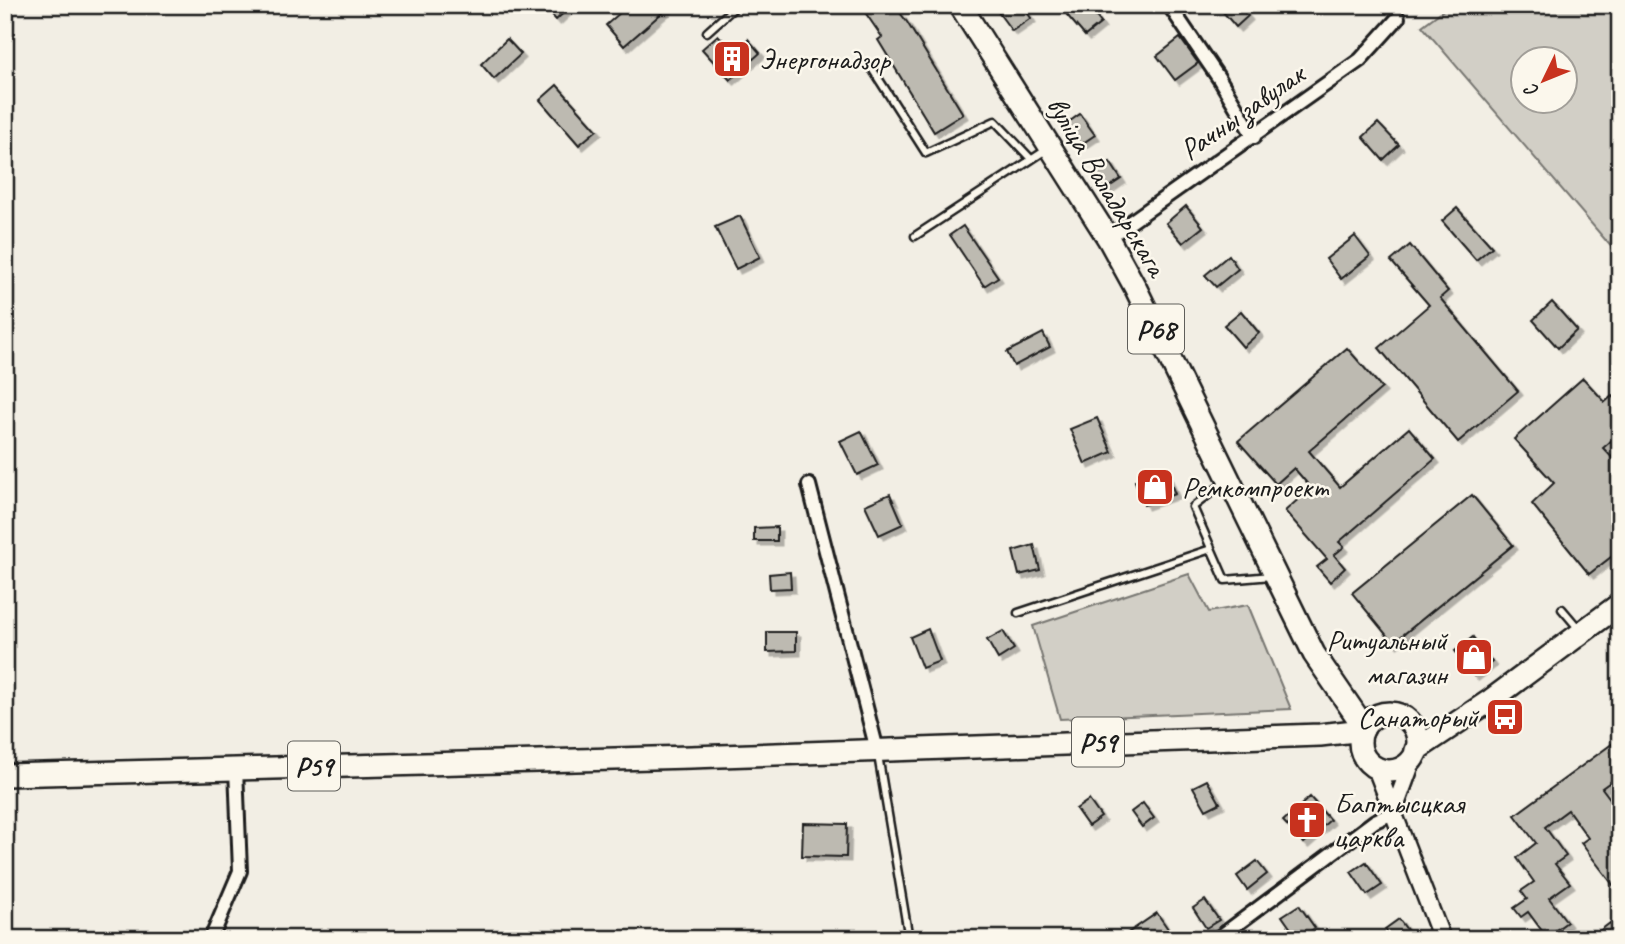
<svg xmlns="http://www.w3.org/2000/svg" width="1625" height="944" font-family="Caveat,sans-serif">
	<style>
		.green { fill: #d2cfc6; stroke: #777671; stroke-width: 2; fill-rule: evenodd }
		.building { fill: #bdbab1; stroke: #1c1c1c; stroke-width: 2; filter: url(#shadow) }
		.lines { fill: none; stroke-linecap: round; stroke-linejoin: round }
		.service-casing { stroke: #1c1c1c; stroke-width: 11 }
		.minor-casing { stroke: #1c1c1c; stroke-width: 18 }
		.tertiary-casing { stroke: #1c1c1c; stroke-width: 21 }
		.primary-casing { stroke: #1c1c1c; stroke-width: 26 }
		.service { stroke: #fbf7ec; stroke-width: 6 }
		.minor { stroke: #fbf7ec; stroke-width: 12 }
		.tertiary { stroke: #fbf7ec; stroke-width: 16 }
		.primary { stroke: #fbf7ec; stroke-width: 21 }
		.labels { text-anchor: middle; stroke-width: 5; stroke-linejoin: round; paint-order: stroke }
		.shield { fill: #fbf7ec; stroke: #5f5e5a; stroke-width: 2 }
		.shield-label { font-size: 28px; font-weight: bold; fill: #1c1c1c }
		.poi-label { font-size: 30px; fill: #1c1c1c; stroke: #fbf7ec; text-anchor: start }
		.street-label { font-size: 30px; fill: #1c1c1c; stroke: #fbf7ec }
	</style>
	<defs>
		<filter id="shadow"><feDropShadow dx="4.5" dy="4.5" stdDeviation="0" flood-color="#0004"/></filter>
	</defs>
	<rect width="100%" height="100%" fill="#f2eee4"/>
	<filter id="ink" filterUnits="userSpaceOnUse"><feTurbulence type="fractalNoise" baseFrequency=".0143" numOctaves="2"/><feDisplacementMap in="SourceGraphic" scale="14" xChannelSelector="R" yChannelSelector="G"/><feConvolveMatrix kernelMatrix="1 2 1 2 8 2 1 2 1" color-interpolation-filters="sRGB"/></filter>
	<g filter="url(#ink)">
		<g class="green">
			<path d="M 1450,5 L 1620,5 L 1620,257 L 1422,26 ZM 1524,60 L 1566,60 L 1566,102 L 1524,102 Z"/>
			<path d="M 1189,574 L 1209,612 L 1248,605 L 1291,709 L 1060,719 L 1033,626 Z"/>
		</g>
		<g class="building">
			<path d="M 543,5 L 572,5 L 556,20 Z"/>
			<path d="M 629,5 L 671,5 L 624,46 L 606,25 Z"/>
			<path d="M 860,5 L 894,5 L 907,22 L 963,114 L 934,132 L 878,40 L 882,37 Z"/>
			<path d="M 1008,5 L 1022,5 L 1031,18 L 1012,31 L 998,12 Z"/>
			<path d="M 1079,5 L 1087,5 L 1101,23 L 1085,36 L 1067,15 Z"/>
			<path d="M 1217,5 L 1239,5 L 1248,16 L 1236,27 Z"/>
			<path d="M 718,35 L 734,52 L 748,39 L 760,53 L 730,80 L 702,49 Z"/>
			<path d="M 1180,38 L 1198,63 L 1175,80 L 1157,56 Z"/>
			<path d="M 507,39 L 521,54 L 494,79 L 481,64 Z"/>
			<path d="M 557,85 L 597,130 L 579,145 L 540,100 Z"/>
			<path d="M 1080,114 L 1095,135 L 1080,145 L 1066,124 Z"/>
			<path d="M 1378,123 L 1399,145 L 1383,160 L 1363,137 Z"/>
			<path d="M 1110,162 L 1121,179 L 1106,189 L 1095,173 Z"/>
			<path d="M 1186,206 L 1203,227 L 1183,243 L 1166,223 Z"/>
			<path d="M 1457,208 L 1492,247 L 1476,260 L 1442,221 Z"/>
			<path d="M 740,216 L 760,257 L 736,269 L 715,227 Z"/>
			<path d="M 963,226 L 998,277 L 984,286 L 950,235 Z"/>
			<path d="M 1355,236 L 1370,256 L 1341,279 L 1326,259 Z"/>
			<path d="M 1410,245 L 1448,291 L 1440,298 L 1518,391 L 1458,442 L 1379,348 L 1429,305 L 1391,261 Z"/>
			<path d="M 1229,255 L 1238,269 L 1216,287 L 1205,275 Z"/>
			<path d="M 1552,302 L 1577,330 L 1558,348 L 1533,320 Z"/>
			<path d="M 1241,311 L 1259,333 L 1243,347 L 1224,325 Z"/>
			<path d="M 1043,333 L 1050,347 L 1014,366 L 1007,352 Z"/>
			<path d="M 1347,348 L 1382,388 L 1309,451 L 1340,487 L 1409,428 L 1435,459 L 1339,542 L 1344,547 L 1334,555 L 1345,568 L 1330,582 L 1317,567 L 1327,559 L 1285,511 L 1311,488 L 1294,468 L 1276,484 L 1238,441 Z"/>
			<path d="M 1583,378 L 1605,402 L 1612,396 L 1620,406 L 1620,433 L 1603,448 L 1620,466 L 1620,550 L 1589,574 L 1532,504 L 1554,483 L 1514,439 Z"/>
			<path d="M 1097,418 L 1112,452 L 1085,464 L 1070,429 Z"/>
			<path d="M 861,431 L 878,465 L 857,475 L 840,441 Z"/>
			<path d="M 1165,469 L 1175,494 L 1144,505 L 1135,481 Z"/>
			<path d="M 890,494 L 903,524 L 879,535 L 865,505 Z"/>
			<path d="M 1472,495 L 1513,545 L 1393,643 L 1352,593 Z"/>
			<path d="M 777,527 L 777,541 L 754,541 L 754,528 Z"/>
			<path d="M 1034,545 L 1040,570 L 1019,575 L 1013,551 Z"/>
			<path d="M 790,572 L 791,588 L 770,589 L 769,574 Z"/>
			<path d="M 928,629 L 940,661 L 922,668 L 910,637 Z"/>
			<path d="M 1003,631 L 1014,649 L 998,659 L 987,640 Z"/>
			<path d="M 767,632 L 796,632 L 796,651 L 767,652 Z"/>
			<path d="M 1473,637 L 1492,662 L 1474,676 L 1455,651 Z"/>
			<path d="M 1620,738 L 1620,775 L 1602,788 L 1620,812 L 1620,894 L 1581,843 L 1588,838 L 1568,810 L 1545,827 L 1566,856 L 1555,864 L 1570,883 L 1549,898 L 1567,922 L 1556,930 L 1563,939 L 1548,939 L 1528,912 L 1521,917 L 1514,908 L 1527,899 L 1521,891 L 1534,882 L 1517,858 L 1536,843 L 1515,815 Z"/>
			<path d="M 1207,780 L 1220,803 L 1206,810 L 1193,787 Z"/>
			<path d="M 1310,797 L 1330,820 L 1304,843 L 1283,821 Z"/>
			<path d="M 1089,800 L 1101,817 L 1088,826 L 1076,809 Z"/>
			<path d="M 1143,803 L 1154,818 L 1142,827 L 1131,812 Z"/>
			<path d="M 803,823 L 847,824 L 846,857 L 802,856 Z"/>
			<path d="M 1257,861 L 1267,874 L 1247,890 L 1237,876 Z"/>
			<path d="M 1366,862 L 1382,885 L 1367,895 L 1351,872 Z"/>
			<path d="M 1205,900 L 1219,920 L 1206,928 L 1193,908 Z"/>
			<path d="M 1299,905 L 1315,928 L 1298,939 L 1282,916 Z"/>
			<path d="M 1157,913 L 1175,939 L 1119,939 Z"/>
			<path d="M 1399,919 L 1407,930 L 1391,939 L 1385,929 Z"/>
			<path d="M 1610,923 L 1620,939 L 1589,939 Z"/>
		</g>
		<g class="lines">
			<defs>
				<g id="service">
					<path d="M 707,32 L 737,5"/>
					<path d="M 871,67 L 926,153 L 995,121 L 1031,159"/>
					<path d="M 915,236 L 1046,150"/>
					<path d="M 1225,482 L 1193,507 L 1225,580 L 1272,576"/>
					<path d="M 1562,609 L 1579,629"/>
					<path d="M 1018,613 L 1211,549"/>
					<path d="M 878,755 L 909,939"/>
				</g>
				<g id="minor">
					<path d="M 1169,5 L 1220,80 L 1254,137"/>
					<path d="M 1108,238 L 1360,60 L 1398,18"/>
					<path d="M 809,485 L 877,750"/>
					<path d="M 211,939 L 240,871 L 236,768"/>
					<path d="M 1217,939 L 1375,821 L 1393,813"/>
				</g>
				<g id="tertiary">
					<path d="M 1376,768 L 1442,939"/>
					<path d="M 1393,813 L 1414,756"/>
				</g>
				<g id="primary">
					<path d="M 960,5 L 1108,238 L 1135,287 L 1314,654 L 1364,727"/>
					<circle cx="1389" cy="742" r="29"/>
					<path d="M 1416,750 L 1491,700 L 1620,604"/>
					<path d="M 5,775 L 691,757 L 1320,735 L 1363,730"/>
				</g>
			</defs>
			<use href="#service" class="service-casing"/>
			<use href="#minor" class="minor-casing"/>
			<use href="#tertiary" class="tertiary-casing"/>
			<use href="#primary" class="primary-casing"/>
			<use href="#service" class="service"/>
			<use href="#minor" class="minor"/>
			<use href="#tertiary" class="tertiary"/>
			<use href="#primary" class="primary"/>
		</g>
	</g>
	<defs>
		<symbol id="building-square" viewBox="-11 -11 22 22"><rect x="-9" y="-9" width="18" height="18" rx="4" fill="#c8321e" stroke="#fbf7ec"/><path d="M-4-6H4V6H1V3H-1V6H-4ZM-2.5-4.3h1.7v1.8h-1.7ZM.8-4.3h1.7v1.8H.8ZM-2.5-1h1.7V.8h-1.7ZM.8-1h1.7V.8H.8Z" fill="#fff"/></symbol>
		<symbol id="shop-square" viewBox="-11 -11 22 22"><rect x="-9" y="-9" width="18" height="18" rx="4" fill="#c8321e" stroke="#fbf7ec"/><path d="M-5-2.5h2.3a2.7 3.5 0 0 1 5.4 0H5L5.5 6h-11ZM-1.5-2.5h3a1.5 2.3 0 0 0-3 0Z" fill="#fff"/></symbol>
		<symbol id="bus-square" viewBox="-11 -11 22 22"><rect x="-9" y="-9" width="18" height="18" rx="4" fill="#c8321e" stroke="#fbf7ec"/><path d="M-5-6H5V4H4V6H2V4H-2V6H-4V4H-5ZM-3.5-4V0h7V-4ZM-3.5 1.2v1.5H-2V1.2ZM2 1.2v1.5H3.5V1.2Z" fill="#fff"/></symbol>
		<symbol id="church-square" viewBox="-11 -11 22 22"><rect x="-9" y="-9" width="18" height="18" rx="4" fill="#c8321e" stroke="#fbf7ec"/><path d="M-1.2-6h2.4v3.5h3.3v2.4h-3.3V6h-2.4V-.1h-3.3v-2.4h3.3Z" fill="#fff"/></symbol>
	</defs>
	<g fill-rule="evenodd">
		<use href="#building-square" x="710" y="37" width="44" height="44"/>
		<use href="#shop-square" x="1133" y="465" width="44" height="44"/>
		<use href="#shop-square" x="1452" y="635" width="44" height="44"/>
		<use href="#bus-square" x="1483" y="695" width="44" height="44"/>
		<use href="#church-square" x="1285" y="798" width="44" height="44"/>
	</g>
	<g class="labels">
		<g class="shield">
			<rect x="1128" y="304.5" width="56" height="49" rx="5"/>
			<rect x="1072" y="717.5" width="52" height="49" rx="5"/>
			<rect x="288" y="741.5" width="52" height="49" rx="5"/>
		</g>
		<g class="shield-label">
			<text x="1156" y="339">Р68</text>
			<text x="1098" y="752">Р59</text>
			<text x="314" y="776">Р59</text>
		</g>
		<g class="poi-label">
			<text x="759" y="69">Энергонадзор</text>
			<text x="1182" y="497">Ремкомпроект</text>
			<text x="1447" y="650" text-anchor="end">Ритуальный<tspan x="1447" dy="34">магазин</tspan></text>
			<text x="1478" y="727" text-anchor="end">Санаторый</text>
			<text x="1334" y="813">Баптысцкая<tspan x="1334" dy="34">царква</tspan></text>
		</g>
		<g class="street-label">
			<text transform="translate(1242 112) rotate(-35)" y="10">Рачны завулак</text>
			<text transform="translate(1107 186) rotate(59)" y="10">вуліца Валадарскага</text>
		</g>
	</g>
	<rect width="1625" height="944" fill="none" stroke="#fbf7ec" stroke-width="28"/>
	<rect x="14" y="14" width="1597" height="916" fill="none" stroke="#1c1c1c" stroke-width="2.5" filter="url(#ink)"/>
	<g transform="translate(1544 80) rotate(227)"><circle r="33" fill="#fbf7ec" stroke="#a29f99" stroke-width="2"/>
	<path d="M0-5L12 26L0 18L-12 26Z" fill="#c8321e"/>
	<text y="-10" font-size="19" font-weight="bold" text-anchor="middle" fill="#1c1c1c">С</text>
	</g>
</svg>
